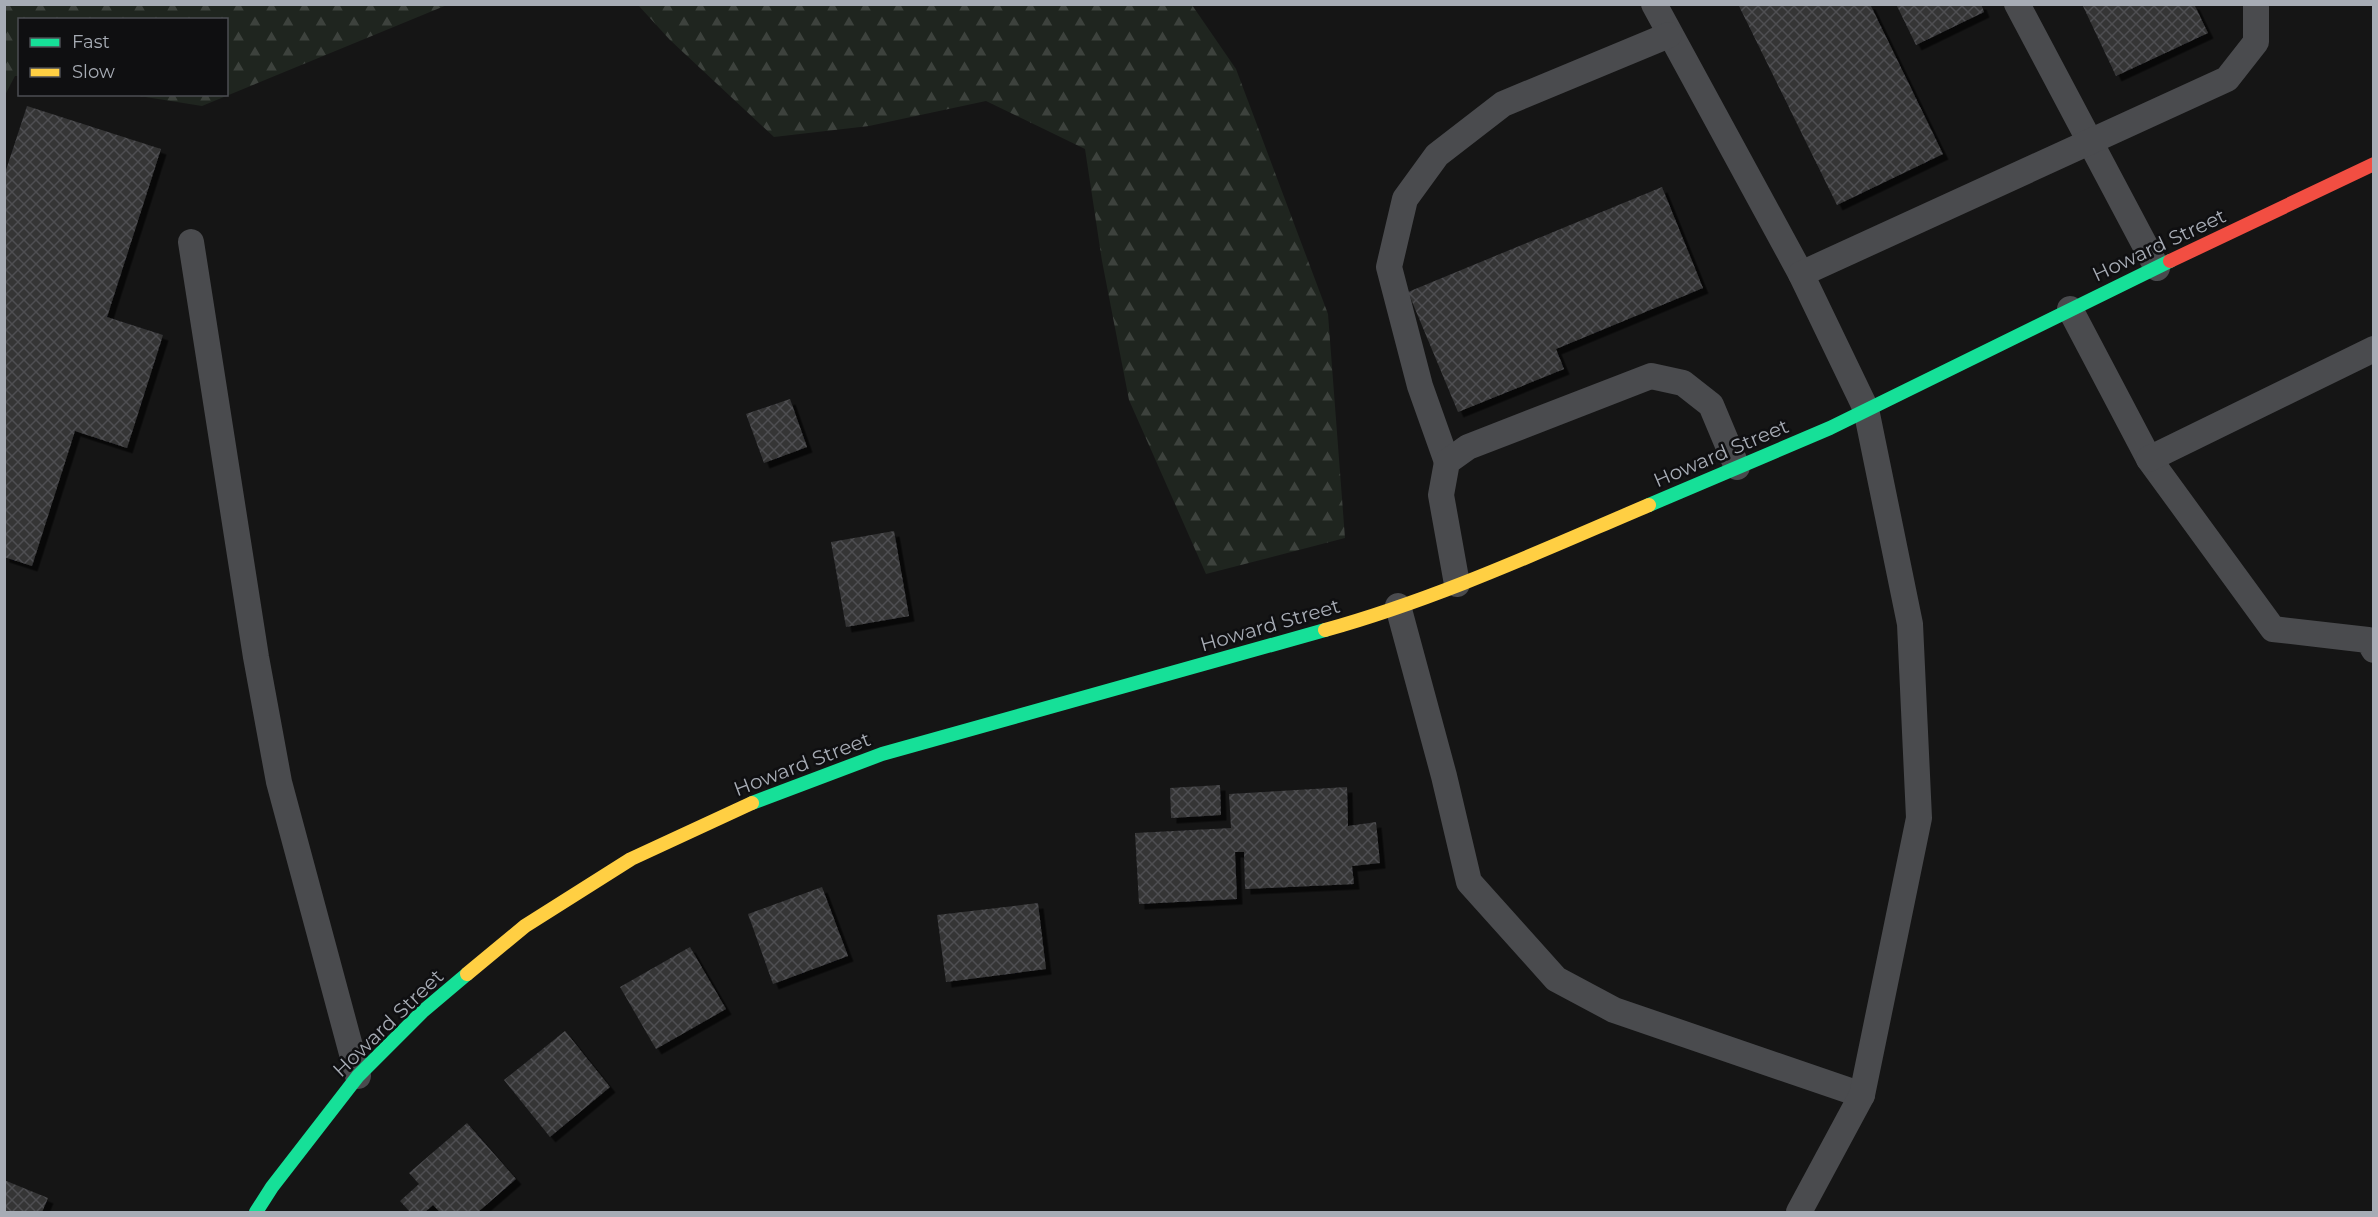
<svg xmlns="http://www.w3.org/2000/svg" width="2378" height="1217" font-family="Montserrat,sans-serif">
	<style>
		.forest { fill: url(#forest-firs) }
		.building { fill: url(#building-cross-hatch); filter: url(#shadow) }
		.lines { fill: none; stroke-linecap: round; stroke-linejoin: round }
		.lane { stroke: #4a4b4e; stroke-width: 26 }
		.fast { stroke: #16e098; stroke-width: 14 }
		.slow { stroke: #ffcf43; stroke-width: 14 }
		.jam { stroke: #f24e42; stroke-width: 14 }
		.labels { text-anchor: middle; stroke-width: 5; stroke-linejoin: round; paint-order: stroke }
		.street-label { font-size: 20px; fill: #a7acb5; stroke: #0f0f11 }
	</style>
	<defs>
		<pattern id="forest-firs" width="22" height="20" patternUnits="userSpaceOnUse" patternTransform="scale(1.5)"><rect width="22" height="20" fill="#1f251f"/><path d="M5 1l3.5 6h-7zM16 11l3.5 6h-7z" fill="#3d423d"/></pattern>
		<pattern id="building-cross-hatch" width="8" height="8" patternUnits="userSpaceOnUse" patternTransform="scale(1.5)"><rect width="8" height="8" fill="#343436"/><path d="M0 0l8 8M0 8l8-8" fill="none" stroke="#4f4f51"/></pattern>
		<filter id="shadow"><feDropShadow dx="5.5" dy="5.5" stdDeviation="0" flood-color="#0009"/></filter>
	</defs>
	<rect width="100%" height="100%" fill="#151515"/>
	<g class="forest">
		<path d="M 5,4 L 447,4 L 447,5 L 202,106 L 133,95 L 226,94 L 226,20 L 20,20 L 19,76 L 15,76 L 5,95 Z"/>
		<path d="M 638,5 L 1192,5 L 1236,69 L 1328,314 L 1345,538 L 1206,574 L 1129,400 L 1102,261 L 1085,149 L 986,101 L 869,126 L 774,137 L 670,40 Z"/>
	</g>
	<g class="building">
		<path d="M 1738,4 L 1870,4 L 1943,154 L 1837,205 Z"/>
		<path d="M 1896,4 L 1981,4 L 1984,12 L 1916,45 Z"/>
		<path d="M 2082,4 L 2194,4 L 2208,33 L 2116,76 Z"/>
		<path d="M 27,106 L 161,149 L 107,317 L 163,335 L 127,448 L 75,431 L 32,566 L 4,557 L 4,176 Z"/>
		<path d="M 1662,187 L 1703,288 L 1556,349 L 1564,369 L 1458,412 L 1408,292 Z"/>
		<path d="M 790,399 L 807,447 L 764,463 L 746,414 Z"/>
		<path d="M 894,531 L 909,616 L 846,627 L 831,542 Z"/>
		<path d="M 1220,785 L 1221,815 L 1171,818 L 1170,788 Z"/>
		<path d="M 1347,787 L 1348,826 L 1376,822 L 1380,863 L 1352,866 L 1354,884 L 1245,889 L 1244,852 L 1235,852 L 1237,899 L 1139,904 L 1135,833 L 1231,828 L 1229,794 Z"/>
		<path d="M 822,887 L 848,956 L 773,984 L 748,914 Z"/>
		<path d="M 1038,903 L 1046,969 L 946,982 L 937,915 Z"/>
		<path d="M 690,947 L 726,1009 L 656,1049 L 620,987 Z"/>
		<path d="M 565,1031 L 610,1087 L 550,1137 L 504,1080 Z"/>
		<path d="M 467,1123 L 516,1179 L 478,1212 L 440,1212 L 433,1205 L 425,1212 L 410,1212 L 400,1201 L 419,1184 L 409,1173 Z"/>
		<path d="M 4,1180 L 48,1198 L 42,1212 L 4,1212 Z"/>
	</g>
	<g class="lines">
		<g class="lane">
			<path d="M 1654,4 L 1801,274"/>
			<path d="M 2017,4 L 2157,268"/>
			<path d="M 191,242 L 256,657 L 279,782 L 358,1076"/>
			<path d="M 2070,309 L 2149,459 L 2273,629 L 2368,640 L 2374,650"/>
			<path d="M 2149,459 L 2374,349"/>
			<path d="M 1447,462 L 1420,386 L 1389,267 L 1405,199 L 1437,155 L 1503,104 L 1669,35"/>
			<path d="M 1457,584 L 1441,495 L 1447,462 L 1468,447 L 1651,376 L 1683,383 L 1711,405 L 1737,467"/>
			<path d="M 1398,606 L 1444,776 L 1469,882 L 1556,979 L 1614,1010 L 1862,1095"/>
			<path d="M 1799,1212 L 1862,1095 L 1919,818 L 1910,624 L 1866,409 L 1801,274 L 2227,79 L 2256,42 L 2256,4"/>
		</g>
		<g class="fast">
			<path d="M 1649,505 L 1830,428 L 2170,261"/>
			<path d="M 752,803 L 882,754 L 1325,630"/>
			<path d="M 256,1212 L 272,1187 L 358,1076 L 422,1012 L 467,974"/>
		</g>
		<g class="slow">
			<path d="M 1325,630 C 1437,599 1543,550 1649,505"/>
			<path d="M 467,974 L 525,926 L 631,859 L 752,803"/>
		</g>
		<path class="jam" d="M 2170,261 L 2374,164"/>
	</g>
	<g class="labels">
		<g class="street-label">
			<text transform="translate(2159 245) rotate(-25)" y="7">Howard Street</text>
			<text transform="translate(1721 453) rotate(-23)" y="7">Howard Street</text>
			<text transform="translate(1270 625) rotate(-16)" y="7">Howard Street</text>
			<text transform="translate(802 764) rotate(-21)" y="7">Howard Street</text>
			<text transform="translate(388 1023) rotate(-44)" y="7">Howard Street</text>
		</g>
	</g>
	<rect width="2378" height="1217" fill="none" stroke="#a7acb5" stroke-width="12"/>
	<rect x="18" y="18" width="210" height="78" fill="#0f0f11" stroke="#4c4e53" stroke-width="1.5"/>
	<rect x="30" y="38" width="30" height="9" fill="#16e098" stroke="#4c4e53" stroke-width="1.5"/>
	<text x="72" y="48" font-size="18" fill="#a7acb5">Fast</text>
	<rect x="30" y="68" width="30" height="9" fill="#ffcf43" stroke="#4c4e53" stroke-width="1.5"/>
	<text x="72" y="78" font-size="18" fill="#a7acb5">Slow</text>
</svg>
